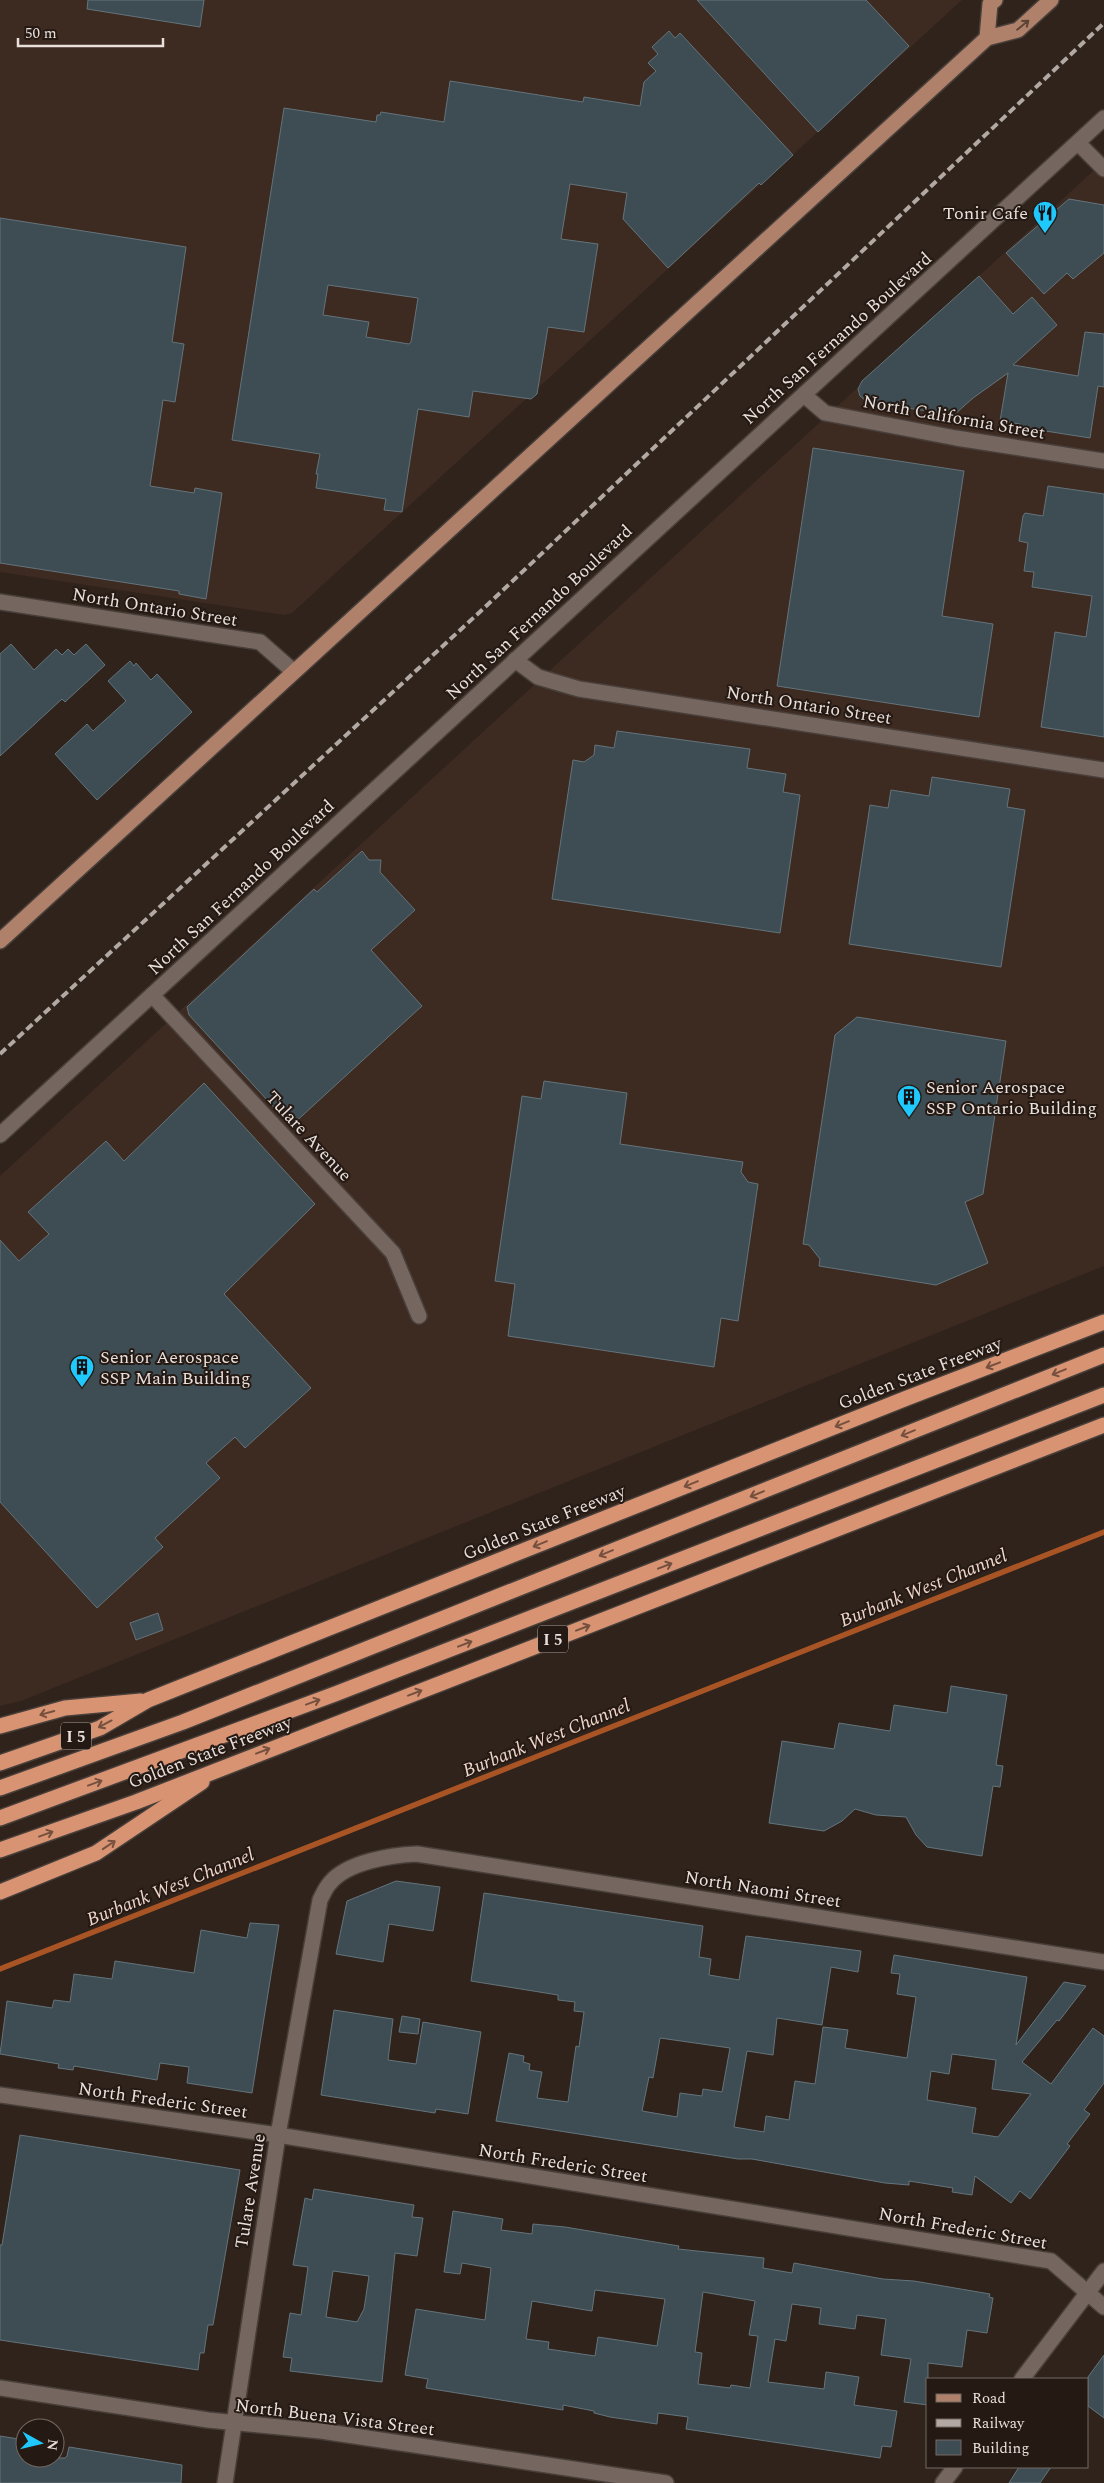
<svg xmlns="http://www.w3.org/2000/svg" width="1104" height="2483" font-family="Spectral,serif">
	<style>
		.built { fill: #3d2a21 }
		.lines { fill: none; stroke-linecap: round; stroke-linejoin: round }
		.stream { stroke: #a95425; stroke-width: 5.5 }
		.building { fill: #3e4d54; stroke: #64747b; fill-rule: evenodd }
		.street-casing { stroke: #493f3a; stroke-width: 18 }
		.secondary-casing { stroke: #493f3a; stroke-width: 18 }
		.primary-casing { stroke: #493f3a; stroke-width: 18 }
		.highway-casing { stroke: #493f3a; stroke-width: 18 }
		.street { stroke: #75665f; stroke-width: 15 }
		.secondary { stroke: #75665f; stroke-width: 15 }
		.primary { stroke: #b0816a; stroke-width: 15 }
		.highway { stroke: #d89372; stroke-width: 15 }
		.rail { stroke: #b2a9a4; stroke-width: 4; stroke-dasharray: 8 4; stroke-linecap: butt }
		.oneway { stroke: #5d4336 }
		.oneway2 { stroke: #76503e }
		.labels { text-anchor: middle; stroke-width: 4; stroke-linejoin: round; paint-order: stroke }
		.shield { fill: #251913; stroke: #aea4a0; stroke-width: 1 }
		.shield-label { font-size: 16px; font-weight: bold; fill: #e9e0dc }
		.poi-label { font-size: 18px; fill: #e9e0dc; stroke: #251913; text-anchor: start }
		.street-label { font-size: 18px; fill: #e9e0dc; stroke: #251913 }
		.water-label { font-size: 19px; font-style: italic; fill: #eed6cb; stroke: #251913 }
	</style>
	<rect width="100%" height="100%" fill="#2f231c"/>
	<g class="built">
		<path d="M 0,0 L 962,0 L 292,613 L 284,615 L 0,572 Z"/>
		<path d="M 1104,161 L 1104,1266 L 21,1701 L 0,1706 L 0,1176 Z"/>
	</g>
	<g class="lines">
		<path class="stream" d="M 0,1969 L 1104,1532"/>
	</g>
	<g class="building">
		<path d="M 88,0 L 204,0 L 200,27 L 87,9 Z"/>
		<path d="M 697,0 L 866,0 L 909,46 L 818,132 Z"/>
		<path d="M 669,31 L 675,38 L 680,33 L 793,155 L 761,185 L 759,183 L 668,268 L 623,219 L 627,193 L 570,184 L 561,239 L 598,244 L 584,332 L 548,327 L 537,394 L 531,399 L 473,391 L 469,417 L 418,409 L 402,512 L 384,510 L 386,499 L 316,488 L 318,474 L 316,474 L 320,454 L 232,440 L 284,108 L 376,122 L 377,115 L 380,115 L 381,112 L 444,122 L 450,81 L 583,102 L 584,97 L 640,106 L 644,82 L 656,71 L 648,63 L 658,54 L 652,47 ZM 328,285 L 418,298 L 411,342 L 409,344 L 366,337 L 369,322 L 323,315 Z"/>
		<path d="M 1069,199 L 1104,205 L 1104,253 L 1073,279 L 1067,273 L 1044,294 L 1006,253 Z"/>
		<path d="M 0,218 L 186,247 L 172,342 L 184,344 L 175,402 L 163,400 L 150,486 L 194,493 L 195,488 L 222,493 L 206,599 L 179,594 L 179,591 L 0,563 Z"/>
		<path d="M 979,276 L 1013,314 L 1032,297 L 1057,325 L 1013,365 L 1078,376 L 1085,332 L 1104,334 L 1104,387 L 1098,386 L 1090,438 L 1020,427 L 1020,424 L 1000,421 L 1008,373 L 973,398 L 954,415 L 867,402 L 860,396 L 858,389 L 862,381 Z"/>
		<path d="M 813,448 L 964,471 L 942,616 L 993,624 L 979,717 L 777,686 Z"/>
		<path d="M 1048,486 L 1104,494 L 1104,737 L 1041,727 L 1055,632 L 1086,637 L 1092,596 L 1032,587 L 1034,572 L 1024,571 L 1028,543 L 1019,541 L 1023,516 L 1025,513 L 1043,516 Z"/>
		<path d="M 11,644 L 34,670 L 56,649 L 62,655 L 68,649 L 74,655 L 86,644 L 105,665 L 65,702 L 62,699 L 0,756 L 0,654 Z"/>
		<path d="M 130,661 L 134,666 L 136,663 L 151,680 L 157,674 L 192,712 L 97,800 L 55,754 L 87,724 L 93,731 L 126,701 L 108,681 Z"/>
		<path d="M 617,731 L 750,749 L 747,768 L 786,774 L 783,792 L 800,795 L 780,933 L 552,899 L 573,760 L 584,762 L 594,755 L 595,745 L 614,748 Z"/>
		<path d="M 932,777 L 1010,789 L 1007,807 L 1025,810 L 1001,967 L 849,944 L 870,805 L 888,808 L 891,790 L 929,796 Z"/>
		<path d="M 362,851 L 369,860 L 381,860 L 380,872 L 415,910 L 371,950 L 422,1006 L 291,1126 L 189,1015 L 187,1007 L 314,889 L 317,892 Z"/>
		<path d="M 857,1017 L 1006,1041 L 983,1194 L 965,1202 L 988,1263 L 936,1285 L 819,1266 L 820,1259 L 809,1245 L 803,1244 L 835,1035 Z"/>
		<path d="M 544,1081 L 627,1093 L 620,1144 L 743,1162 L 741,1172 L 748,1182 L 758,1184 L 738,1321 L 721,1318 L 714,1367 L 508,1336 L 515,1284 L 495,1281 L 522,1096 L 541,1099 Z"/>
		<path d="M 204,1083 L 315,1204 L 224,1294 L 311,1388 L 245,1448 L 235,1437 L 206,1463 L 220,1478 L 155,1538 L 163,1547 L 97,1608 L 0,1502 L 0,1240 L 19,1261 L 49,1234 L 28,1212 L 106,1141 L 124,1161 Z"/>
		<path d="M 158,1613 L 163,1630 L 136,1640 L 130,1623 Z"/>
		<path d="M 951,1686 L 1007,1695 L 996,1765 L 1003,1766 L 1000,1787 L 993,1786 L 982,1856 L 927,1847 L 916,1835 L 906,1817 L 876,1815 L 855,1809 L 842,1821 L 824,1831 L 769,1823 L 782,1741 L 834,1749 L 839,1723 L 890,1731 L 894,1705 L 947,1713 Z"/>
		<path d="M 396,1881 L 440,1887 L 433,1931 L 389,1924 L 383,1962 L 336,1954 L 347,1901 Z"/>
		<path d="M 484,1893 L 703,1926 L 699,1957 L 711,1959 L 709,1975 L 739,1980 L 746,1936 L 861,1951 L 858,1972 L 831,1967 L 822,2025 L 777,2018 L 773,2055 L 747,2051 L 734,2127 L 764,2132 L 766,2116 L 789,2120 L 795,2081 L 815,2084 L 823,2027 L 848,2030 L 845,2048 L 907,2058 L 916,1997 L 897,1994 L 900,1974 L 891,1973 L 894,1955 L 1027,1977 L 1016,2045 L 1064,1982 L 1086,1986 L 1059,2021 L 1057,2020 L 1022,2062 L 1051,2084 L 1093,2028 L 1104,2036 L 1104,2083 L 1084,2110 L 1090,2114 L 1067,2144 L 1070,2146 L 1030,2199 L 1020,2191 L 1011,2203 L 975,2176 L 972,2195 L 952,2192 L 953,2188 L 909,2181 L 909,2185 L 885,2183 L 752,2159 L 738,2159 L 496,2121 L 509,2053 L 524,2056 L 523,2062 L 530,2064 L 529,2070 L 542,2072 L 537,2098 L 568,2102 L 576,2046 L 579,2047 L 584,2012 L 574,2011 L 575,2002 L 558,2000 L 558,1995 L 471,1981 ZM 660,2038 L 730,2048 L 722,2092 L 703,2089 L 702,2096 L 680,2093 L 677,2117 L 642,2111 L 649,2077 L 653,2078 ZM 952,2054 L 996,2060 L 992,2089 L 1031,2094 L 998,2137 L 972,2133 L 976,2108 L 927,2100 L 931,2071 L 949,2074 Z"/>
		<path d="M 250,1923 L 279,1925 L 252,2093 L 187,2083 L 189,2067 L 160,2063 L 157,2080 L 74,2066 L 73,2070 L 58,2068 L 59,2064 L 0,2054 L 7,2001 L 52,2008 L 54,2000 L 70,2002 L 74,1974 L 112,1979 L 115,1961 L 194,1973 L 201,1930 L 247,1938 Z"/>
		<path d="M 334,2010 L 393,2019 L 388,2060 L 416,2064 L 423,2022 L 481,2032 L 468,2114 L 436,2109 L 435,2113 L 321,2095 Z"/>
		<path d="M 402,2016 L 420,2019 L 418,2034 L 399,2032 Z"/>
		<path d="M 20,2135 L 240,2170 L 213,2325 L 208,2325 L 204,2353 L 200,2353 L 198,2370 L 0,2340 L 0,2245 L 2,2245 Z"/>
		<path d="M 314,2189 L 414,2205 L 412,2217 L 423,2218 L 417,2256 L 395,2253 L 382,2382 L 290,2371 L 292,2358 L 283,2357 L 290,2313 L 301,2315 L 308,2267 L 293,2265 L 305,2198 L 312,2200 ZM 333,2271 L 369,2276 L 364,2309 L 357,2322 L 326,2317 Z"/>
		<path d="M 453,2211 L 503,2219 L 501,2230 L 532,2234 L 533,2224 L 565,2227 L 679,2246 L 678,2249 L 764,2258 L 763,2268 L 792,2273 L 794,2263 L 883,2279 L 914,2281 L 990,2294 L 989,2297 L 993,2298 L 987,2333 L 967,2330 L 962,2367 L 928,2363 L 928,2405 L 904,2402 L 911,2359 L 881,2355 L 886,2319 L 857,2315 L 855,2329 L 819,2324 L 821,2308 L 792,2304 L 786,2341 L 775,2339 L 768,2382 L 824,2389 L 826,2372 L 859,2377 L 854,2405 L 897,2411 L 891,2447 L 882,2446 L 880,2458 L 686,2429 L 688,2417 L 658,2413 L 657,2424 L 610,2417 L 594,2413 L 594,2411 L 563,2405 L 563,2410 L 426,2388 L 428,2379 L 405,2375 L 416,2309 L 485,2320 L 491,2268 L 462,2263 L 460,2274 L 444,2272 ZM 595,2290 L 665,2299 L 657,2346 L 598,2337 L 595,2356 L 548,2349 L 549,2342 L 526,2339 L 532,2301 L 592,2311 ZM 703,2292 L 755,2301 L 749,2335 L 758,2336 L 750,2388 L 731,2385 L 730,2388 L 698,2384 L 702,2353 L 695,2352 Z"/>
		<path d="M 1104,2355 L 1104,2418 L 1088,2406 L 1088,2377 Z"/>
		<path d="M 0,2436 L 25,2440 L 25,2458 L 65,2458 L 67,2456 L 69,2447 L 182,2465 L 181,2483 L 0,2483 Z"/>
		<path d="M 1019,2467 L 1051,2467 L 1040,2483 L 1009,2483 Z"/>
	</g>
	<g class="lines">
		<defs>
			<g id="street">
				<path d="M 1078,143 L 1104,169"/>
				<path d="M 804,395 L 825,413 L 956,438 L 1104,461"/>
				<path d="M 0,602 L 260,642 L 293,671"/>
				<path d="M 515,660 L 538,677 L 579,689 L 1104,770"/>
				<path d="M 152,995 L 393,1253 L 419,1316"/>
				<path d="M 0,2095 L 278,2135 L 1051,2261 L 1104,2307"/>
				<path d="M 225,2483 L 278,2135 L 320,1900 C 323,1894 326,1887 330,1883 C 347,1862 391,1855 417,1854 L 1104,1962"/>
			</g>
			<g id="secondary">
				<path d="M 0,1135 L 1104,118"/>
				<path d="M 1022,2379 L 1104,2271"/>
				<path d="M 0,2388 L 208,2420 L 321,2431 L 666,2483"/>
				<path d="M 943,2483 L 955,2467"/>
			</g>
			<g id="primary">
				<path d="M 987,38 L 990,4 L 995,0"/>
				<path d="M 0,941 L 987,38 L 1018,30 L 1051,0"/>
			</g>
			<g id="highway">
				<path d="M 0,1726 L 65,1708 L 141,1701"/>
				<path d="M 0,1763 L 100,1728 L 148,1700 L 907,1398 L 1104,1322"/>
				<path d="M 0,1788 L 183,1722 L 1104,1355"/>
				<path d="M 0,1818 L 335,1694 L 1104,1395"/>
				<path d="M 0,1850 L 136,1802 L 1104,1425"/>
				<path d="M 0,1892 L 96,1853 L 202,1782"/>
			</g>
		</defs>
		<use href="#street" class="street-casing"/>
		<use href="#secondary" class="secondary-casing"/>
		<use href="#primary" class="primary-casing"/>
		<use href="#highway" class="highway-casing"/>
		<use href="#street" class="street"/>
		<use href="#secondary" class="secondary"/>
		<use href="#primary" class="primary"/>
		<use href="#highway" class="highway"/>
		<path class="rail" d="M 0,1054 L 483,609 L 1104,23"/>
	</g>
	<defs><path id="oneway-shaft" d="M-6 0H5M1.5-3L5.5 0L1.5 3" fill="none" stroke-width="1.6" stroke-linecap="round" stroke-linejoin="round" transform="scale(1.25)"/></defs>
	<use class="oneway" href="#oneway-shaft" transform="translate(1023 25) rotate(-39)"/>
	<g class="oneway2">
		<use href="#oneway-shaft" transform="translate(993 1365) rotate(159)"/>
		<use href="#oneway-shaft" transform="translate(1059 1372) rotate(158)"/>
		<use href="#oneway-shaft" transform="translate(842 1424) rotate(158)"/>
		<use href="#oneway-shaft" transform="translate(908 1433) rotate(158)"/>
		<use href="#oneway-shaft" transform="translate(691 1484) rotate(158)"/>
		<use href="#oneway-shaft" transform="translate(757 1494) rotate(158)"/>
		<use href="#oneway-shaft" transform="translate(540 1544) rotate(158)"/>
		<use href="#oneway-shaft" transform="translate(606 1553) rotate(157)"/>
		<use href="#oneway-shaft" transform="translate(665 1566) rotate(-21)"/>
		<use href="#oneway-shaft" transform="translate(583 1628) rotate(-21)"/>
		<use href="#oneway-shaft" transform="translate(465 1644) rotate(-21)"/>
		<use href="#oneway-shaft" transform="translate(415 1693) rotate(-21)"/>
		<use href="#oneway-shaft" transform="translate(313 1702) rotate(-20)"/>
		<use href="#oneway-shaft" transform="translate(47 1713) rotate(165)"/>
		<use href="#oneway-shaft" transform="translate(105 1724) rotate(152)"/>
		<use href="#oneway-shaft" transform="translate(263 1751) rotate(-21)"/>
		<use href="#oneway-shaft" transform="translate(95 1783) rotate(-20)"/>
		<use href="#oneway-shaft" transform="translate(46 1834) rotate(-20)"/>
		<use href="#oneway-shaft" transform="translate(109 1845) rotate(-34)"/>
	</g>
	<defs>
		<symbol id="restaurant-pin" viewBox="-11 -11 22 30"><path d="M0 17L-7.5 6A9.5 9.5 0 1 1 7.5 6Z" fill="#1fc9fd" stroke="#251913"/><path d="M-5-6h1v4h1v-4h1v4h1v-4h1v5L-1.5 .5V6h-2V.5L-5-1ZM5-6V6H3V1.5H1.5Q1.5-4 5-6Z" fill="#111"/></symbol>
		<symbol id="building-pin" viewBox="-11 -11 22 30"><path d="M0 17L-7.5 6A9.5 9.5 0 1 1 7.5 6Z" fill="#1fc9fd" stroke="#251913"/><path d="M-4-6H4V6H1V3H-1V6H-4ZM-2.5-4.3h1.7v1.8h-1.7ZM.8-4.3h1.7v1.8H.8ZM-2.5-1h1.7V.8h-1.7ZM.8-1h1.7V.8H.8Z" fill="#111"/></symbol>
	</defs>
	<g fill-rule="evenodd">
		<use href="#restaurant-pin" x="1031" y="199" width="28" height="38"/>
		<use href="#building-pin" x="895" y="1083" width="28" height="38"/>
		<use href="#building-pin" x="68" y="1353" width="28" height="38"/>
	</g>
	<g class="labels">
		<g class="shield">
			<rect x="538" y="1625.5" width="30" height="27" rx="4"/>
			<rect x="61" y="1722.5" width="30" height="27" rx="4"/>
		</g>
		<g class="shield-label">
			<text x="553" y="1645">I 5</text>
			<text x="76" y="1742">I 5</text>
		</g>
		<g class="poi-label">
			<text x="1028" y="219" text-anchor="end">Tonir Cafe</text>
			<text x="926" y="1093">Senior Aerospace<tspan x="926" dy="21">SSP Ontario Building</tspan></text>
			<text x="100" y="1363">Senior Aerospace<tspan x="100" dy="21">SSP Main Building</tspan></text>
		</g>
		<g class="street-label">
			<text transform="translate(837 338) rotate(-42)" y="6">North San Fernando Boulevard</text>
			<text transform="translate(954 417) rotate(10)" y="6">North California Street</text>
			<text transform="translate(155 607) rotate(9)" y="6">North Ontario Street</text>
			<text transform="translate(539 612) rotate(-43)" y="6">North San Fernando Boulevard</text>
			<text transform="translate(809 705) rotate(9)" y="6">North Ontario Street</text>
			<text transform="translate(241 887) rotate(-43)" y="6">North San Fernando Boulevard</text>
			<text transform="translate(309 1136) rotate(47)" y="6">Tulare Avenue</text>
			<text transform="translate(920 1373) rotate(-21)" y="6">Golden State Freeway</text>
			<text transform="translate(544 1522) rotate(-22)" y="6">Golden State Freeway</text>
			<text transform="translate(210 1752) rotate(-21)" y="6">Golden State Freeway</text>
			<text transform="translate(763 1889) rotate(9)" y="6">North Naomi Street</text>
			<text transform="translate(163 2100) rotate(8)" y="6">North Frederic Street</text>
			<text transform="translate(563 2163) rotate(9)" y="6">North Frederic Street</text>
			<text transform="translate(250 2191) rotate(-81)" y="6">Tulare Avenue</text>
			<text transform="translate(963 2228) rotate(10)" y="6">North Frederic Street</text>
			<text transform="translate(335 2417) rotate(7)" y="6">North Buena Vista Street</text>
		</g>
		<g class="water-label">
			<text transform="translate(923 1587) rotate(-22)" y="7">Burbank West Channel</text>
			<text transform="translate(546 1737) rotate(-22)" y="7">Burbank West Channel</text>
			<text transform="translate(170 1886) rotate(-22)" y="7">Burbank West Channel</text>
		</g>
	</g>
	<rect x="926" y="2378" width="162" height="90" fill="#251913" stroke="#736963"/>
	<rect x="936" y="2394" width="25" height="8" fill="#b0816a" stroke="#736963"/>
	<text x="972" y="2403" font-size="15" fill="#e9e0dc">Road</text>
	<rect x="936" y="2419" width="25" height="8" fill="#b2a9a4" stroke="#736963"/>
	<text x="972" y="2428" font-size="15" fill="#e9e0dc">Railway</text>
	<rect x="936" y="2440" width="25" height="15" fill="#3e4d54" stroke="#736963"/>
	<text x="972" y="2453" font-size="15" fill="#e9e0dc">Building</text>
	<g transform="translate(40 2443) rotate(98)"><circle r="24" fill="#251913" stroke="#736963"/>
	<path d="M0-4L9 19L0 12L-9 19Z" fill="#1fc9fd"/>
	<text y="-8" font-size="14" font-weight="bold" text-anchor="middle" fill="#e9e0dc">N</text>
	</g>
	<path d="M18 38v8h145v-8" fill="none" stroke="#e9e0dc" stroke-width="2.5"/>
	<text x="25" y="38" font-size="15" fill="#e9e0dc" stroke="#251913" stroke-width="4" paint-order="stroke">50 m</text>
</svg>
